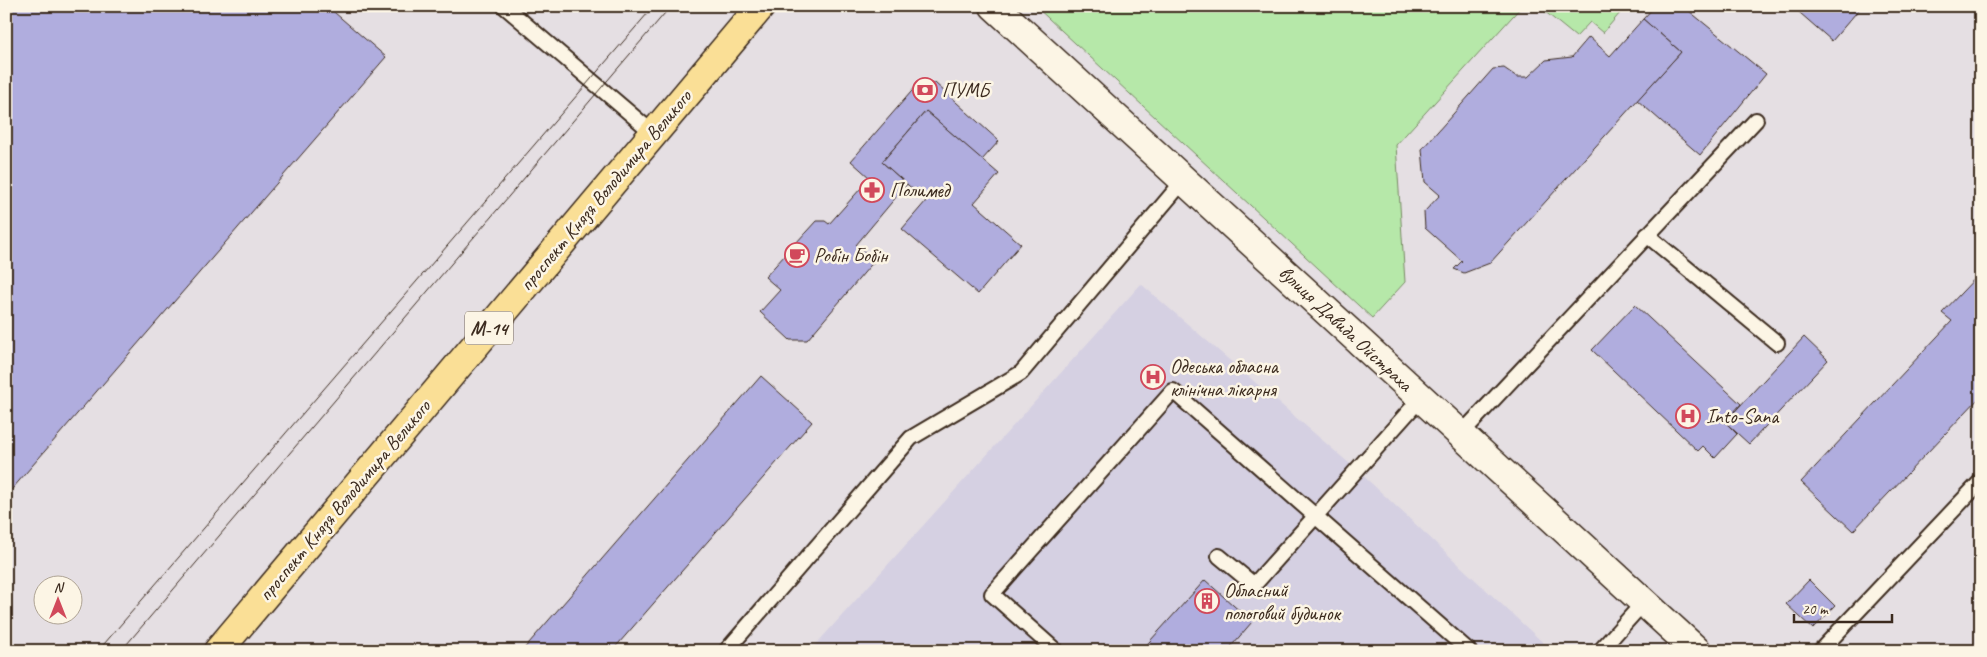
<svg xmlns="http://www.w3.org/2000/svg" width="1987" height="657" font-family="Caveat,sans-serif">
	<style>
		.built { fill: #d5d0e2 }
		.green { fill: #b6e8a9; stroke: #788964 }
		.building { fill: #b0adde; stroke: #3b2a1e }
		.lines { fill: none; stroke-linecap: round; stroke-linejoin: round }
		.lane-casing { stroke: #3b2a1e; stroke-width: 18 }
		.street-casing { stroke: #3b2a1e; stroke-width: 31 }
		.highway-casing { stroke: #3b2a1e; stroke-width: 31 }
		.lane { stroke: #fcf5e5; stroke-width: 14 }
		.street { stroke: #fcf5e5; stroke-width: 28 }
		.highway { stroke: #fadf96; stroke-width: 28 }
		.tram { stroke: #3b2a1e; stroke-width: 1 }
		.labels { text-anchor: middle; stroke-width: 5; stroke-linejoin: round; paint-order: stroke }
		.shield { fill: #fcf5e5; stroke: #75675a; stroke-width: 1 }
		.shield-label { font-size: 19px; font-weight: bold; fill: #3b2a1e }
		.poi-label { font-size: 20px; fill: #3b2a1e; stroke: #fcf5e5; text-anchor: start }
		.street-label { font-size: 20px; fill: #3b2a1e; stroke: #fcf5e5 }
	</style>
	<rect width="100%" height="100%" fill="#e5dfe3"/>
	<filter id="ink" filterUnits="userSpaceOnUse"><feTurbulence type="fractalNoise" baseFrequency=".02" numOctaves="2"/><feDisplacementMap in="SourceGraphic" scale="10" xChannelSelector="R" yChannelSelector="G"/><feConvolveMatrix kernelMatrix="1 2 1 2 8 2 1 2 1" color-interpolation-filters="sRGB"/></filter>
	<g filter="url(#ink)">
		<path class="built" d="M 1141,284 L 1357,470 L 1552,651 L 810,651 Z"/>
		<g class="green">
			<path d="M 1035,6 L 1522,6 L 1396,145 L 1405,282 L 1372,318 Z"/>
			<path d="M 1538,6 L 1626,6 L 1603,33 L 1590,22 L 1576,37 Z"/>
		</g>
		<g class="building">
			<path d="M 6,6 L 327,6 L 386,57 L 6,496 Z"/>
			<path d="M 1655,6 L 1683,6 L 1766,74 L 1700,155 L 1637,100 L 1681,52 L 1643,19 Z"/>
			<path d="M 1792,6 L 1862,6 L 1832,41 Z"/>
			<path d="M 1643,19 L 1681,52 L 1490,263 L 1464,273 L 1454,269 L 1462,261 L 1425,228 L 1424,212 L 1440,195 L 1425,182 L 1422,149 L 1493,69 L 1504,68 L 1517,77 L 1528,77 L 1546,60 L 1572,57 L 1589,37 L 1610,56 Z"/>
			<path d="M 935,83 L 999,141 L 982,160 L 926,111 L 882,162 L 907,184 L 856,245 L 875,260 L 807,340 L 790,340 L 760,312 L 780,290 L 765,277 L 816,221 L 825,221 L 829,224 L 870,178 L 851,161 L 918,84 Z"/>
			<path d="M 926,111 L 999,174 L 974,203 L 1021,244 L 978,294 L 902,229 L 926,201 L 882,162 Z"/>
			<path d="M 1981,272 L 1981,396 L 1853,531 L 1801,482 L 1952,321 L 1942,313 Z"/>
			<path d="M 1635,305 L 1741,404 L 1725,422 L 1737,434 L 1715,458 L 1703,446 L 1698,451 L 1592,350 Z"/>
			<path d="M 1804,337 L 1828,360 L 1749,444 L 1725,422 Z"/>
			<path d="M 761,376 L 812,422 L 612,651 L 522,651 Z"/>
			<path d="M 1205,580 L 1252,622 L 1227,651 L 1141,651 Z"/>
			<path d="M 1809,580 L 1835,606 L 1813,629 L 1786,604 Z"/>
		</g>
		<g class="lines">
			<defs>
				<g id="lane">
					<path d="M 504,6 L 653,133"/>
					<path d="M 1647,235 L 1777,343"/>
					<path d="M 1461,434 L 1756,120"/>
					<path d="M 1219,556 L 1254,585 L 1421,398"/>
					<path d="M 726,651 L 911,438 L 1021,373 L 1184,180"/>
					<path d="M 1056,651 L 992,594 L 1173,391 L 1469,651"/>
					<path d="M 1600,651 L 1644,602"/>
					<path d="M 1820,651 L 1981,481"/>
				</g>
				<path id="street" d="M 994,6 L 1697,651"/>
				<path id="highway" d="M 218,651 L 761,6"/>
			</defs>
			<use href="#lane" class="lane-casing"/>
			<use href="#street" class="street-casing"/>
			<use href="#highway" class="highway-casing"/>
			<use href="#lane" class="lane"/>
			<use href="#street" class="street"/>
			<use href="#highway" class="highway"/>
			<g class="tram">
				<path d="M 98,651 L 654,6"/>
				<path d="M 121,651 L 671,6"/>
			</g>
		</g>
	</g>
	<defs>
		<symbol id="bank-ring" viewBox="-11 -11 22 22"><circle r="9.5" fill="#fcf5e5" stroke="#d1495b" stroke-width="1.5"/><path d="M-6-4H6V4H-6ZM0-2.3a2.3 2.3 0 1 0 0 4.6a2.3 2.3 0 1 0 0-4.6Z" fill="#d1495b"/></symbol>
		<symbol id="pharmacy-ring" viewBox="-11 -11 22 22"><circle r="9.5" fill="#fcf5e5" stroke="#d1495b" stroke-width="1.5"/><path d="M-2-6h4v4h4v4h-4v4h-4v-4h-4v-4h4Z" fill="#d1495b"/></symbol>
		<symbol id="cafe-ring" viewBox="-11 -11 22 22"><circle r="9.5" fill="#fcf5e5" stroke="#d1495b" stroke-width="1.5"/><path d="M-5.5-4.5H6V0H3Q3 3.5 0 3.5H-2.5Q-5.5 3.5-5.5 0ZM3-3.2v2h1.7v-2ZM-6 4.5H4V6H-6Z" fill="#d1495b"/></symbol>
		<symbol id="hospital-ring" viewBox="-11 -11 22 22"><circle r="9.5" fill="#fcf5e5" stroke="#d1495b" stroke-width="1.5"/><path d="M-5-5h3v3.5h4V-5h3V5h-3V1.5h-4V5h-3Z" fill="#d1495b"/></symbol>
		<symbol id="building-ring" viewBox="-11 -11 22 22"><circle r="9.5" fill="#fcf5e5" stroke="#d1495b" stroke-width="1.5"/><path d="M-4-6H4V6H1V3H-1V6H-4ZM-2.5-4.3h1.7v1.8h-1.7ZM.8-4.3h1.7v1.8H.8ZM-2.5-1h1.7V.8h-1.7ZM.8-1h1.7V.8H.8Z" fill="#d1495b"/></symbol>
	</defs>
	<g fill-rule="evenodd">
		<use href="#bank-ring" x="911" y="76" width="28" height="28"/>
		<use href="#pharmacy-ring" x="858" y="176" width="28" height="28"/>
		<use href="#cafe-ring" x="783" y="241" width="28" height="28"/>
		<use href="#hospital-ring" x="1139" y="363" width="28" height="28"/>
		<use href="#hospital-ring" x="1674" y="402" width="28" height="28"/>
		<use href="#building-ring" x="1193" y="587" width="28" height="28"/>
	</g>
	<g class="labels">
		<rect class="shield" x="465" y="311.5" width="48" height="33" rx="4"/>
		<g class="shield-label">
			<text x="489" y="335">М-14</text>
		</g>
		<g class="poi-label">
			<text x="942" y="97">ПУМБ</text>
			<text x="890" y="197">Полимед</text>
			<text x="814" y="262">Робін Бобін</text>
			<text x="1170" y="373">Одеська обласна<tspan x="1170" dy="23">клінічна лікарня</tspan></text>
			<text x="1706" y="423">Into-Sana</text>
			<text x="1224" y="597">Обласний<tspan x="1224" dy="23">пологовий будинок</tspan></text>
		</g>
		<g class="street-label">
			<text transform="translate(605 190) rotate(-50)" y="7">проспект Князя Володимира Великого</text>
			<text transform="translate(1346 328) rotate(43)" y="7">вулиця Давида Ойстраха</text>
			<text transform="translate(344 500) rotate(-50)" y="7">проспект Князя Володимира Великого</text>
		</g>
	</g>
	<rect width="1987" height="657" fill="none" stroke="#fcf5e5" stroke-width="25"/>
	<rect x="12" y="12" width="1962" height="632" fill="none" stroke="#3b2a1e" stroke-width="2" filter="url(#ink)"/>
	<g transform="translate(58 600)"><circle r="24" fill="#fcf5e5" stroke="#afa495"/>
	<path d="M0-4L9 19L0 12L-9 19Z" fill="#d1495b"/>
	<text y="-8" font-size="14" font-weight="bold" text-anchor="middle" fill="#3b2a1e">N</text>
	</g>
	<path d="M1794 614v8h98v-8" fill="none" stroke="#3b2a1e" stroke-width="2.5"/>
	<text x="1802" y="614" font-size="15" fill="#3b2a1e" stroke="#fcf5e5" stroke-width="4" paint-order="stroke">20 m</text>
</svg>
